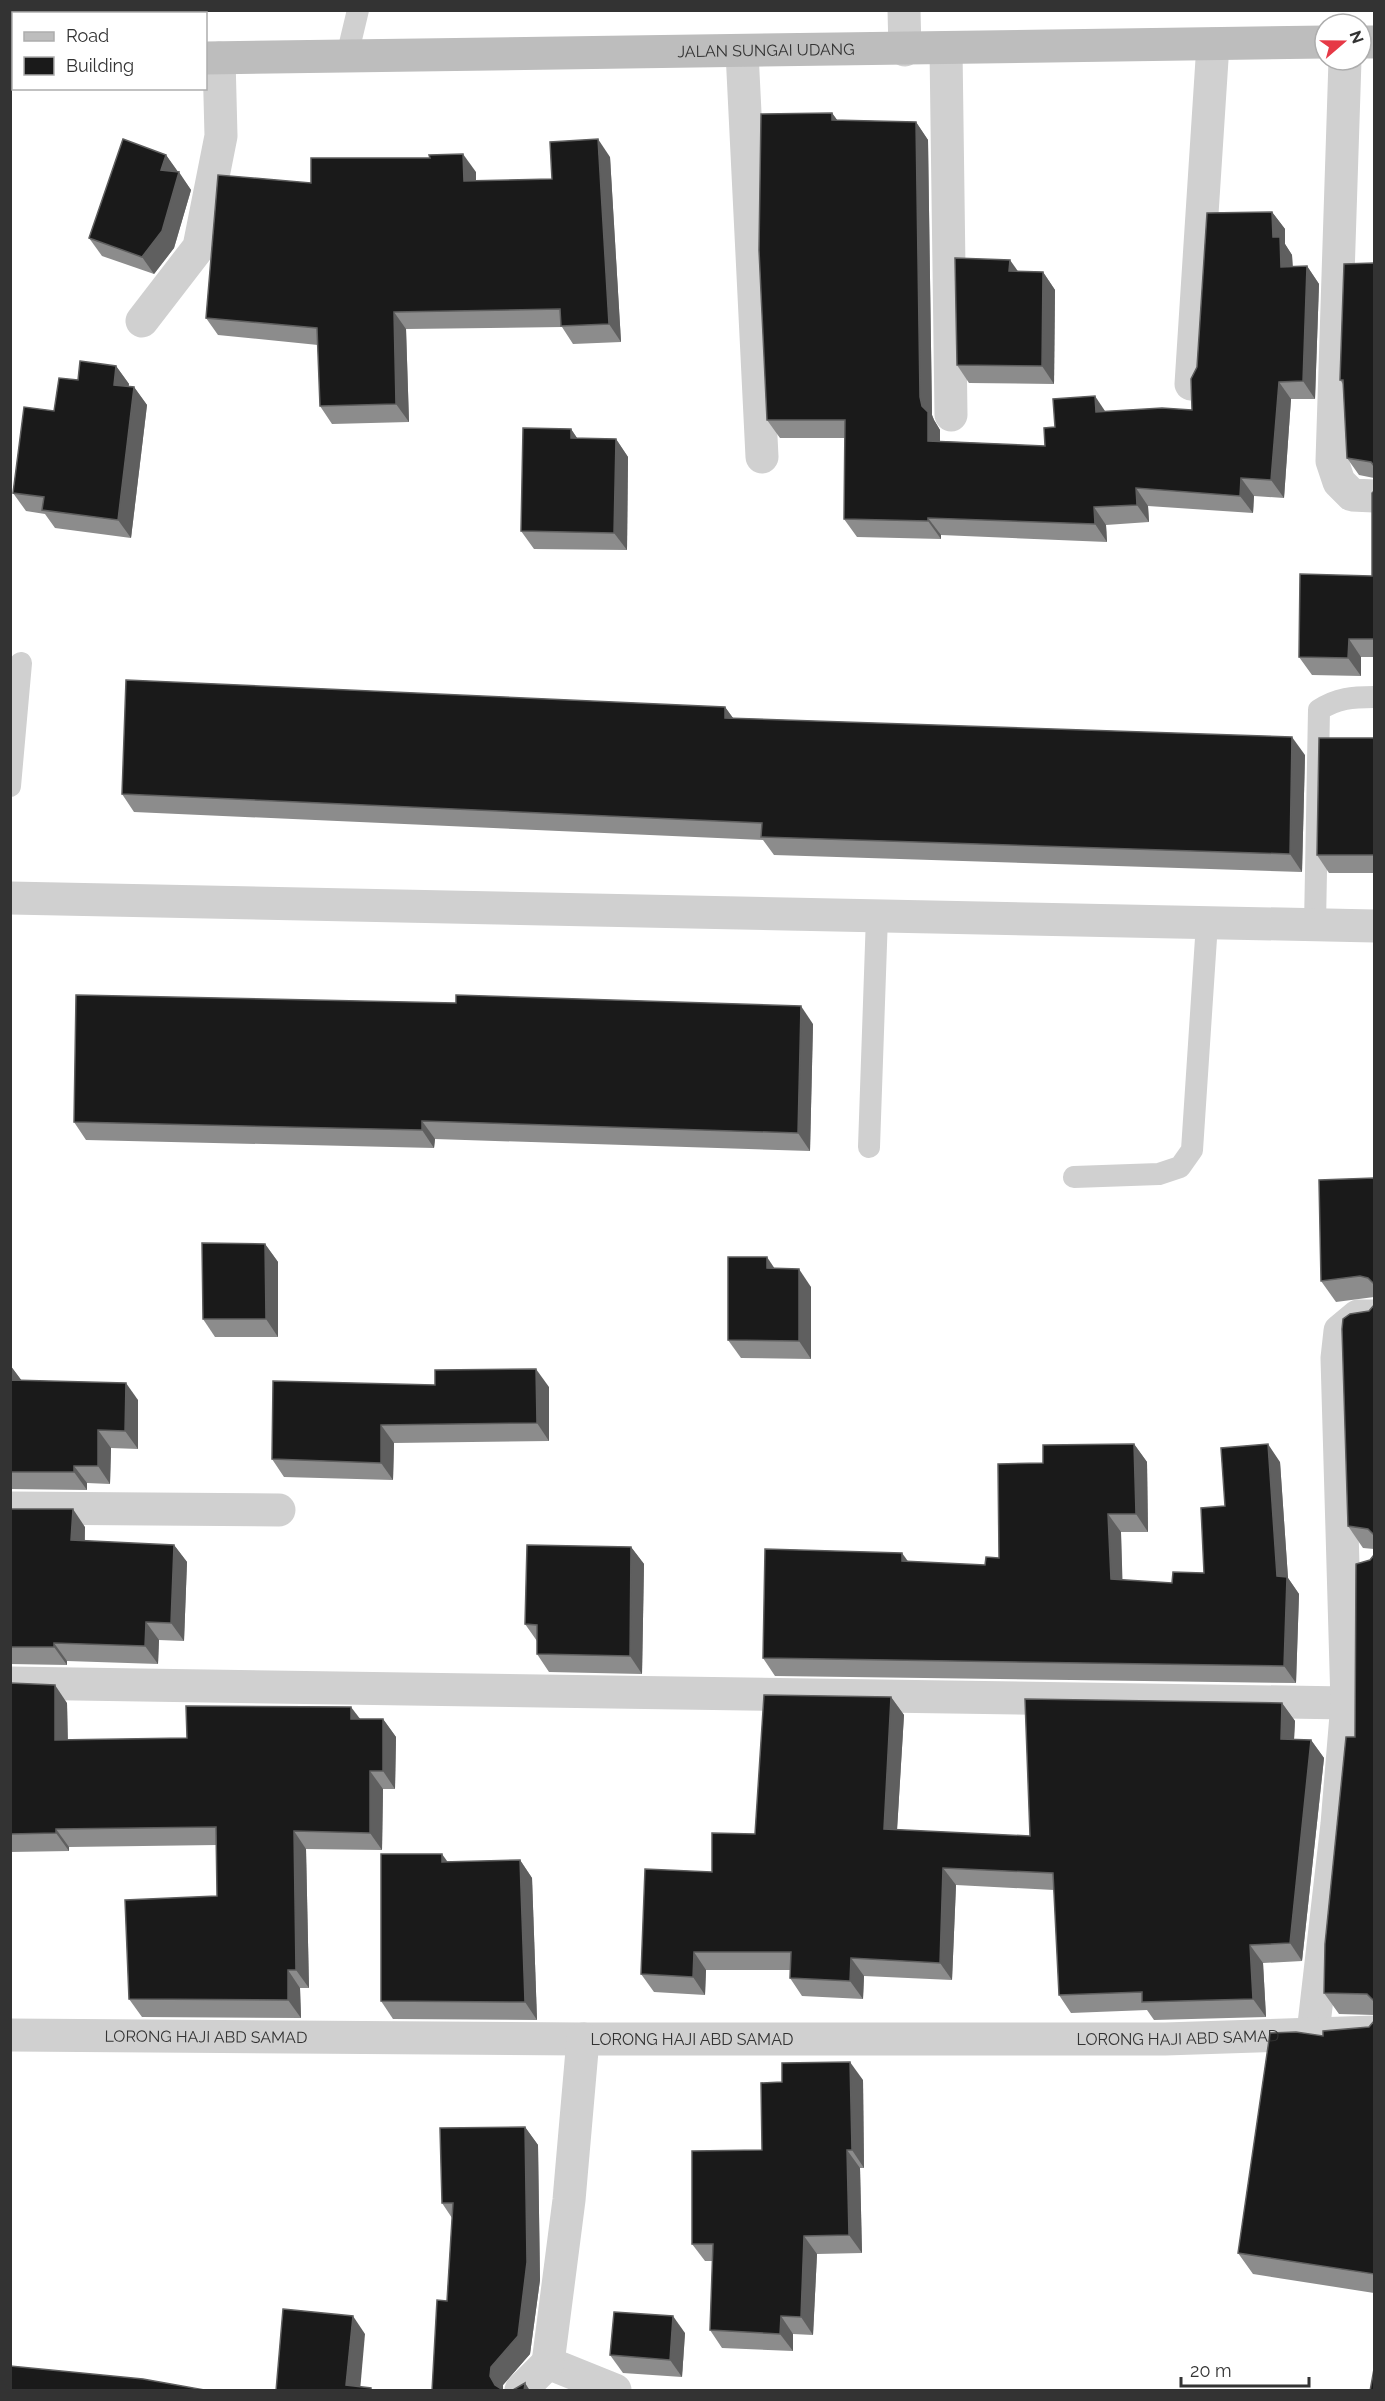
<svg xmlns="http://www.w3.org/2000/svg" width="1385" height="2401" font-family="Raleway,sans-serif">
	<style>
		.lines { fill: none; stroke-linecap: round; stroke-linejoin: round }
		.lane { stroke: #d0d0d0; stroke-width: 22 }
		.street { stroke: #d0d0d0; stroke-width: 33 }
		.secondary { stroke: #bdbdbd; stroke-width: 33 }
		.wall { fill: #8c8c8c }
		.shaded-wall { fill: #5f5f5f }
		.building { fill: #1a1a1a; stroke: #5f5f5f; stroke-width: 1.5 }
		.labels { text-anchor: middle; stroke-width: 6; stroke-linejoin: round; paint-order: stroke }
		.street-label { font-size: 16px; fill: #333; stroke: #fff }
	</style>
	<rect width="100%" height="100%" fill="#fff"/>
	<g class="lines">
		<g class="lane">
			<path d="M 347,56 L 358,10"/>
			<path d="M 10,786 L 21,663"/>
			<path d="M 1315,925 L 1319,710 C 1337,698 1353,697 1374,697"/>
			<path d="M 869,1147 L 877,916"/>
			<path d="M 1074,1177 L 1159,1174 L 1180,1167 L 1192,1150 L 1207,923"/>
		</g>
		<g class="street">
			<path d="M 904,10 L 905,50"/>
			<path d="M 163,14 L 164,10"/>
			<path d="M 946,49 L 951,415"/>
			<path d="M 742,52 L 762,457"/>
			<path d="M 1345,60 L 1332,461 L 1339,482 L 1352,495 L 1374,496"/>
			<path d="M 142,321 L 199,247 L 221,136 L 219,58"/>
			<path d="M 1191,384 L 1213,44"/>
			<path d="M 10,898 L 1374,926"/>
			<path d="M 10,1508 L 279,1510"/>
			<path d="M 10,1683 L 1347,1703"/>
			<path d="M 1313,2033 L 1337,1824 L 1347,1703 L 1337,1358 L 1340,1331 L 1358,1316 L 1374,1316"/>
			<path id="s1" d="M 10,2035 L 583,2039 L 1165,2039 L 1374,2032"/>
			<path d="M 583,2039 L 569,2200 L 548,2363 L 615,2390"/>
			<path d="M 521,2390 L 548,2363"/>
		</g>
		<g class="secondary">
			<path d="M 1361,42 L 1374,42"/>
			<path id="s2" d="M 206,58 L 1325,42"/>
			<path d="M 10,61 L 14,61"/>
		</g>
	</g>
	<g class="wall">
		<path d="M 832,113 L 837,120 L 916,122 L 928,140 L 932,415 L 934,420 L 940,430 L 940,441 L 1045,446 L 1055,427 L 1105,411 L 1192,410 L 1272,212 L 1285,229 L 1285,244 L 1292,255 L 1293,266 L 1307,266 L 1319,284 L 1315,399 L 1291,399 L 1284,498 L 1254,496 L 1253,513 L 1148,506 L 1149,522 L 1106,525 L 1107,542 L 941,535 L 941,539 L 857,537 L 844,519 L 845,438 L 780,438 L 767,420 Z"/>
		<path d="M 166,155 L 191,190 L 174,248 L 154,274 L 102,256 L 89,238 Z"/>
		<path d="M 610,157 L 621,342 L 573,344 L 562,327 L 406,329 L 409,422 L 332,424 L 320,406 L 318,345 L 218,335 L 206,318 L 311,183 L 476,172 L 476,181 L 552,179 Z"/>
		<path d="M 1374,263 L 1374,478 L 1359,475 L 1347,458 L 1343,384 L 1340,380 Z"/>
		<path d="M 1018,271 L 1043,272 L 1055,290 L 1054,384 L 969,383 L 957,365 Z"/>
		<path d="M 116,366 L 129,384 L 128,387 L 134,387 L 147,405 L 131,538 L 55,528 L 45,514 L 26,511 L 13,493 L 78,380 Z"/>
		<path d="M 571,429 L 577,438 L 616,439 L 628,457 L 627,550 L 534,549 L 521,531 Z"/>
		<path d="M 1374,491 L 1374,657 L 1361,657 L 1361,676 L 1312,675 L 1299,657 L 1372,576 Z"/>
		<path d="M 725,707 L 733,718 L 1305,755 L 1302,872 L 774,855 L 763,840 L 134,812 L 122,794 Z"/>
		<path d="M 1374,738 L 1374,873 L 1329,873 L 1317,855 Z"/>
		<path d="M 813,1024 L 810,1151 L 435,1139 L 434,1148 L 86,1140 L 74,1122 Z"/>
		<path d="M 1374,1178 L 1374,1297 L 1336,1302 L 1321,1281 Z"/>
		<path d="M 265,1244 L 278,1262 L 278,1337 L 215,1337 L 203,1319 Z"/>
		<path d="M 775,1269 L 811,1287 L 811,1359 L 741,1358 L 728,1340 Z"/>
		<path d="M 1374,1305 L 1374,1549 L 1363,1548 L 1348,1526 L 1369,1311 Z"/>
		<path d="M 10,1365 L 21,1380 L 138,1400 L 138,1449 L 111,1448 L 110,1484 L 87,1483 L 87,1490 L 10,1489 Z"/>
		<path d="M 435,1385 L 549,1387 L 549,1441 L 394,1443 L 393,1480 L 284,1477 L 272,1459 Z"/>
		<path d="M 1134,1444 L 1147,1462 L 1148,1532 L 1121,1532 L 1122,1580 L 1172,1583 L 1204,1573 L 1225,1506 L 1280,1462 L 1288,1578 L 1299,1594 L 1296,1683 L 775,1676 L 763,1658 L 908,1562 L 985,1565 L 999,1558 L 1043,1463 Z"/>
		<path d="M 10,1509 L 85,1527 L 85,1541 L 174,1545 L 187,1562 L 184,1641 L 159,1640 L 158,1664 L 67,1661 L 67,1665 L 10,1664 Z"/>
		<path d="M 631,1547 L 644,1564 L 642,1674 L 549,1672 L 537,1654 L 537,1641 L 525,1624 Z"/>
		<path d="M 1374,1555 L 1374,2015 L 1339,2014 L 1324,1993 L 1355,1737 L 1370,1560 Z"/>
		<path d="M 10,1683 L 67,1703 L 68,1740 L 187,1738 L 360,1719 L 383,1719 L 396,1737 L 395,1789 L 383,1789 L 382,1850 L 306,1849 L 309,1988 L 300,1988 L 301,2018 L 142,2017 L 129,1999 L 217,1896 L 217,1845 L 69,1847 L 69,1851 L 10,1852 Z"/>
		<path d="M 891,1697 L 904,1715 L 897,1830 L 1030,1836 L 1282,1703 L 1295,1721 L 1294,1740 L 1311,1740 L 1324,1758 L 1302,1961 L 1263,1963 L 1266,2017 L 1154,2020 L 1147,2010 L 1071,2013 L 1059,1995 L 1054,1890 L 956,1885 L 952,1980 L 864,1976 L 863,1999 L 802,1996 L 790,1978 L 790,1970 L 706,1970 L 705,1995 L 654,1992 L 641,1974 L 712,1872 L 755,1834 Z"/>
		<path d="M 520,1860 L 532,1878 L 537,2020 L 393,2019 L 381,2001 L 448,1862 Z"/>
		<path d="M 1374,2021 L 1374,2293 L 1253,2274 L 1238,2253 L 1323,2036 L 1369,2027 Z"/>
		<path d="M 863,2080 L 864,2168 L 860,2168 L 862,2253 L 817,2254 L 813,2335 L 793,2334 L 793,2351 L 722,2348 L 710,2330 L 713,2261 L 705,2261 L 692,2244 L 762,2150 Z"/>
		<path d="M 525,2127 L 538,2145 L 540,2280 L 530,2354 L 503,2385 L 503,2390 L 513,2390 L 525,2383 L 530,2391 L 432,2391 L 447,2301 L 452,2218 L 442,2203 Z"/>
		<path d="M 685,2333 L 682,2377 L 623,2373 L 610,2355 Z"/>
	</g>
	<g class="shaded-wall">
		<path d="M 832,113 L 845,131 L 832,120 Z"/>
		<path d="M 916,122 L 928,140 L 932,415 L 934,420 L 940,430 L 940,459 L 928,441 L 922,406 L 920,397 Z"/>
		<path d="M 598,139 L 610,157 L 621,342 L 609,324 Z"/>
		<path d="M 463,154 L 476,172 L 476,199 L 464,181 Z"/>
		<path d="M 166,155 L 178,172 L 161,170 Z"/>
		<path d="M 179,172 L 191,190 L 174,248 L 154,274 L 142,257 Z"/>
		<path d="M 1272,212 L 1285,229 L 1285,244 L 1292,255 L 1293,284 L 1281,267 L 1273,237 Z"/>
		<path d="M 1010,260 L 1022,277 L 1009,271 Z"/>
		<path d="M 1307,266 L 1319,284 L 1315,399 L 1303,381 Z"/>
		<path d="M 1043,272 L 1055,290 L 1054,384 L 1042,366 Z"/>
		<path d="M 394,312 L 406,329 L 409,422 L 396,404 Z"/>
		<path d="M 116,366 L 129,384 L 126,403 L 114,385 Z"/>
		<path d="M 1279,382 L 1291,399 L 1284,498 L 1271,480 Z"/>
		<path d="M 134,387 L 147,405 L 131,538 L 118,520 Z"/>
		<path d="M 1095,396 L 1107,414 L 1096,412 Z"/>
		<path d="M 571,429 L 583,447 L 571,438 Z"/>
		<path d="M 616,439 L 628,457 L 627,550 L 614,533 Z"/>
		<path d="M 1241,478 L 1254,496 L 1253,513 L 1240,496 Z"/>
		<path d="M 1136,488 L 1148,506 L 1149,522 L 1137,505 Z"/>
		<path d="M 1094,507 L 1106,525 L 1107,542 L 1095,524 Z"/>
		<path d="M 928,518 L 941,535 L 941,539 L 928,521 Z"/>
		<path d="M 1349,639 L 1361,657 L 1361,676 L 1348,658 Z"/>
		<path d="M 725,707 L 738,725 L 725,718 Z"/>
		<path d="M 1292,737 L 1305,755 L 1302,872 L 1290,854 Z"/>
		<path d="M 801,1006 L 813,1024 L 810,1151 L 798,1133 Z"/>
		<path d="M 422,1121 L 435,1139 L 434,1148 L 422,1130 Z"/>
		<path d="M 265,1244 L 278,1262 L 278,1337 L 266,1319 Z"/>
		<path d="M 767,1257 L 779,1275 L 767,1268 Z"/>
		<path d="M 799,1269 L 811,1287 L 811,1359 L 799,1341 Z"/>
		<path d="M 10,1365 L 22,1381 L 10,1382 Z"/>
		<path d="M 536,1369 L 549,1387 L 549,1441 L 537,1423 Z"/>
		<path d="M 126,1383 L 138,1400 L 138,1449 L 125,1431 Z"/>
		<path d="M 381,1425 L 394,1443 L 393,1480 L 381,1463 Z"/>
		<path d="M 98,1430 L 111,1448 L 110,1484 L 98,1466 Z"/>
		<path d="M 1134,1444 L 1147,1462 L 1148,1532 L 1136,1514 Z"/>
		<path d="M 1268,1444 L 1280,1462 L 1288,1578 L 1299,1594 L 1296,1683 L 1284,1666 L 1277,1576 Z"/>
		<path d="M 74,1466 L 87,1483 L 87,1490 L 74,1472 Z"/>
		<path d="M 73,1509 L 85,1527 L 84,1558 L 71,1540 Z"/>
		<path d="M 1108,1514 L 1121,1532 L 1123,1597 L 1111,1579 Z"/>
		<path d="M 174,1545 L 187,1562 L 184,1641 L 171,1623 Z"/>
		<path d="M 631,1547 L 644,1564 L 642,1674 L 630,1656 Z"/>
		<path d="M 902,1553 L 915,1571 L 902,1561 Z"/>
		<path d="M 146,1622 L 159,1640 L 158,1664 L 145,1646 Z"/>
		<path d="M 54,1643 L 67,1661 L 67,1665 L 54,1647 Z"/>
		<path d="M 55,1685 L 67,1703 L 68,1758 L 55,1740 Z"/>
		<path d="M 891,1697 L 904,1715 L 896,1847 L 884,1829 Z"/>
		<path d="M 1282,1703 L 1295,1721 L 1293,1757 L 1281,1739 Z"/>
		<path d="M 351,1707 L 364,1724 L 351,1719 Z"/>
		<path d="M 383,1719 L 396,1737 L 395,1789 L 383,1771 Z"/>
		<path d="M 1311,1740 L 1324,1758 L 1302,1961 L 1290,1943 Z"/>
		<path d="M 370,1771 L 383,1789 L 382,1850 L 370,1833 Z"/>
		<path d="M 56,1829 L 69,1847 L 69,1851 L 56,1833 Z"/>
		<path d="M 294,1831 L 306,1849 L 309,1988 L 296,1970 Z"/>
		<path d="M 442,1854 L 455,1872 L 442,1862 Z"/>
		<path d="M 520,1860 L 532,1878 L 537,2020 L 525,2002 Z"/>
		<path d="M 943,1868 L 956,1885 L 952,1980 L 940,1963 Z"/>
		<path d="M 1250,1945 L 1263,1963 L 1266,2017 L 1253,1999 Z"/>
		<path d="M 694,1952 L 706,1970 L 705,1995 L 693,1977 Z"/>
		<path d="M 851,1958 L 864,1976 L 863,1999 L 850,1981 Z"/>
		<path d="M 288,1970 L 300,1988 L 301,2018 L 288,2000 Z"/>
		<path d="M 850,2062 L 863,2080 L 864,2168 L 852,2150 Z"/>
		<path d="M 525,2127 L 538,2145 L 540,2280 L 530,2354 L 503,2385 L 503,2391 L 495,2385 L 490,2376 L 491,2367 Z"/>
		<path d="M 847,2150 L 860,2168 L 862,2253 L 849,2235 Z"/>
		<path d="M 804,2236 L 817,2254 L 813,2335 L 801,2317 Z"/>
		<path d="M 353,2316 L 365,2334 L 360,2391 L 346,2385 Z"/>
		<path d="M 673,2316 L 685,2333 L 682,2377 L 670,2360 Z"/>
		<path d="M 781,2316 L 793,2334 L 793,2351 L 780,2334 Z"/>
		<path d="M 525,2383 L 530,2391 L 524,2391 Z"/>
	</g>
	<g class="building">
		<path d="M 832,113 L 832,120 L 916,122 L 920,397 L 922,406 L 928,412 L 928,441 L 1045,446 L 1044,428 L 1055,427 L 1053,399 L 1095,396 L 1096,412 L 1162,408 L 1192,410 L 1191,379 L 1197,367 L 1207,213 L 1272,212 L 1273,237 L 1280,237 L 1281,267 L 1307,266 L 1303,381 L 1279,382 L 1271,480 L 1241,478 L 1240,496 L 1136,488 L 1137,505 L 1094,507 L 1095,524 L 928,518 L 928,521 L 844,519 L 845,420 L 767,420 L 759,250 L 761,114 Z"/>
		<path d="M 123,139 L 166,155 L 161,170 L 179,172 L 162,231 L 142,257 L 89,238 Z"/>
		<path d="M 598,139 L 609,324 L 561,326 L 560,309 L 394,312 L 396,404 L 320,406 L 317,328 L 206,318 L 218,175 L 311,183 L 311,158 L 430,158 L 429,155 L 463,154 L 464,181 L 552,179 L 550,142 Z"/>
		<path d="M 955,258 L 1010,260 L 1009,271 L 1043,272 L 1042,366 L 957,365 Z"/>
		<path d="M 1374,263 L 1374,466 L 1371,462 L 1347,458 L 1343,380 L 1340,380 L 1344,264 Z"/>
		<path d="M 80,361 L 116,366 L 114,385 L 134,387 L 118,520 L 42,510 L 44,497 L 13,493 L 24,407 L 54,411 L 59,378 L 78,380 Z"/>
		<path d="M 523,428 L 571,429 L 571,438 L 616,439 L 614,533 L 521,531 Z"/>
		<path d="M 1374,491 L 1374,639 L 1349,639 L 1348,658 L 1299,657 L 1300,574 L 1372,576 L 1372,493 Z"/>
		<path d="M 126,680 L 725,707 L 725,718 L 1292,737 L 1290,854 L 761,837 L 762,823 L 122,794 Z"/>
		<path d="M 1319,738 L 1374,738 L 1374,855 L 1317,855 Z"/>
		<path d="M 76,995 L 456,1003 L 456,995 L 801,1006 L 798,1133 L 422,1121 L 422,1130 L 74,1122 Z"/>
		<path d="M 1374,1178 L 1374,1284 L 1368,1278 L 1360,1276 L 1321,1281 L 1319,1180 Z"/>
		<path d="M 202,1243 L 265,1244 L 266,1319 L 203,1319 Z"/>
		<path d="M 728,1257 L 767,1257 L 767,1268 L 799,1269 L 799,1341 L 728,1340 Z"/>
		<path d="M 1374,1305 L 1374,1535 L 1368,1529 L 1348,1526 L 1342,1329 L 1343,1319 L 1350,1314 L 1369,1311 Z"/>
		<path d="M 536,1369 L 537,1423 L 381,1425 L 381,1463 L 272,1459 L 273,1381 L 435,1385 L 435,1370 Z"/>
		<path d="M 10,1380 L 126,1383 L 125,1431 L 98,1430 L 98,1466 L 74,1466 L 74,1472 L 10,1472 Z"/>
		<path d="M 1134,1444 L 1136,1514 L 1108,1514 L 1111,1579 L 1172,1583 L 1173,1572 L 1204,1573 L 1201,1508 L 1225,1506 L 1221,1448 L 1268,1444 L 1277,1576 L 1287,1577 L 1284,1666 L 763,1658 L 765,1549 L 902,1553 L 902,1561 L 985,1565 L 986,1557 L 999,1558 L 998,1464 L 1043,1463 L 1043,1445 Z"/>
		<path d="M 10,1509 L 73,1509 L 71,1540 L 174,1545 L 171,1623 L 146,1622 L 145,1646 L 54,1643 L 54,1647 L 10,1647 Z"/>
		<path d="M 527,1545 L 631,1547 L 630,1656 L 537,1654 L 537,1625 L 525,1624 Z"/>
		<path d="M 1374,1555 L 1374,2001 L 1367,1994 L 1324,1993 L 1325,1944 L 1346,1737 L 1355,1737 L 1356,1564 L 1370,1560 Z"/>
		<path d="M 10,1683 L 55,1685 L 55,1740 L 187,1738 L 186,1706 L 351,1707 L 351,1719 L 383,1719 L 383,1771 L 370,1771 L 370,1833 L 294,1831 L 296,1970 L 288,1970 L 288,2000 L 129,1999 L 125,1900 L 217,1896 L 216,1827 L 56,1829 L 56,1833 L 10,1834 Z"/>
		<path d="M 764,1695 L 891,1697 L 884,1829 L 1030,1836 L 1025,1699 L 1282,1703 L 1281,1739 L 1311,1740 L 1290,1943 L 1250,1945 L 1253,1999 L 1142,2002 L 1142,1992 L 1059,1995 L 1053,1873 L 943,1868 L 940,1963 L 851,1958 L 850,1981 L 790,1978 L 791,1952 L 694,1952 L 693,1977 L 641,1974 L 645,1869 L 712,1872 L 712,1833 L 755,1834 Z"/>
		<path d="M 381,1854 L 442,1854 L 442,1862 L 520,1860 L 525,2002 L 381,2001 Z"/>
		<path d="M 1374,2021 L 1374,2274 L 1238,2253 L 1270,2033 L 1296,2032 L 1323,2036 L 1323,2031 L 1369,2027 Z"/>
		<path d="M 850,2062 L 852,2150 L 847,2150 L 849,2235 L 804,2236 L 801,2317 L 781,2316 L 780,2334 L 710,2330 L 713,2244 L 692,2244 L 692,2151 L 762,2150 L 761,2083 L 782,2082 L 782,2063 Z"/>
		<path d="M 525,2127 L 527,2262 L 518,2336 L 491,2367 L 490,2376 L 495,2385 L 503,2390 L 513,2390 L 525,2383 L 524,2391 L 432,2391 L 437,2300 L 447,2301 L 453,2203 L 442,2203 L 440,2128 Z"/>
		<path d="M 283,2309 L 353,2316 L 346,2385 L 371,2388 L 371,2391 L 276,2391 Z"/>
		<path d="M 614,2312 L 673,2316 L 670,2360 L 610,2355 Z"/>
		<path d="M 10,2366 L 143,2379 L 210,2391 L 10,2391 Z"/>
		<path d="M 1374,2369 L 1374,2391 L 1370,2391 Z"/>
	</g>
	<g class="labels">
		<g class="street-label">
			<text dy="6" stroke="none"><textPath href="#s2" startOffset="560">JALAN SUNGAI UDANG</textPath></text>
			<text dy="6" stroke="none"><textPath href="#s1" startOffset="196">LORONG HAJI ABD SAMAD</textPath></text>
			<text dy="6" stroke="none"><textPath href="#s1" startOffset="1168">LORONG HAJI ABD SAMAD</textPath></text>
			<text dy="6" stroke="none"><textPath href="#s1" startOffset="682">LORONG HAJI ABD SAMAD</textPath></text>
		</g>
	</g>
	<rect width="1385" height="2401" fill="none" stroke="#333333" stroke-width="24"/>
	<rect x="12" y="12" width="195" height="78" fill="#ffffff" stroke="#adadad" stroke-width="1.5"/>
	<rect x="24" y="32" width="30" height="9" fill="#bdbdbd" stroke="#adadad" stroke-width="1.5"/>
	<text x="66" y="42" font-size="18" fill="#333333">Road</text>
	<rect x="24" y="57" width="30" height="18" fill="#1a1a1a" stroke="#adadad" stroke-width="1.5"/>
	<text x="66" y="72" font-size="18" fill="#333333">Building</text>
	<g transform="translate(1343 42) rotate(70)"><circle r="28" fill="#ffffff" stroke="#adadad" stroke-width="1.5"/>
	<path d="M0-4.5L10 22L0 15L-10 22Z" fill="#e63946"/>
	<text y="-9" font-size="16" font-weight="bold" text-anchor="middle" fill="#333333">N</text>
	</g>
	<path d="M1181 2377v9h128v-9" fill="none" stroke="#333333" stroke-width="3"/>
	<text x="1190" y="2377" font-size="18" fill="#333333" stroke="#ffffff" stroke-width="4.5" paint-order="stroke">20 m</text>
</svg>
